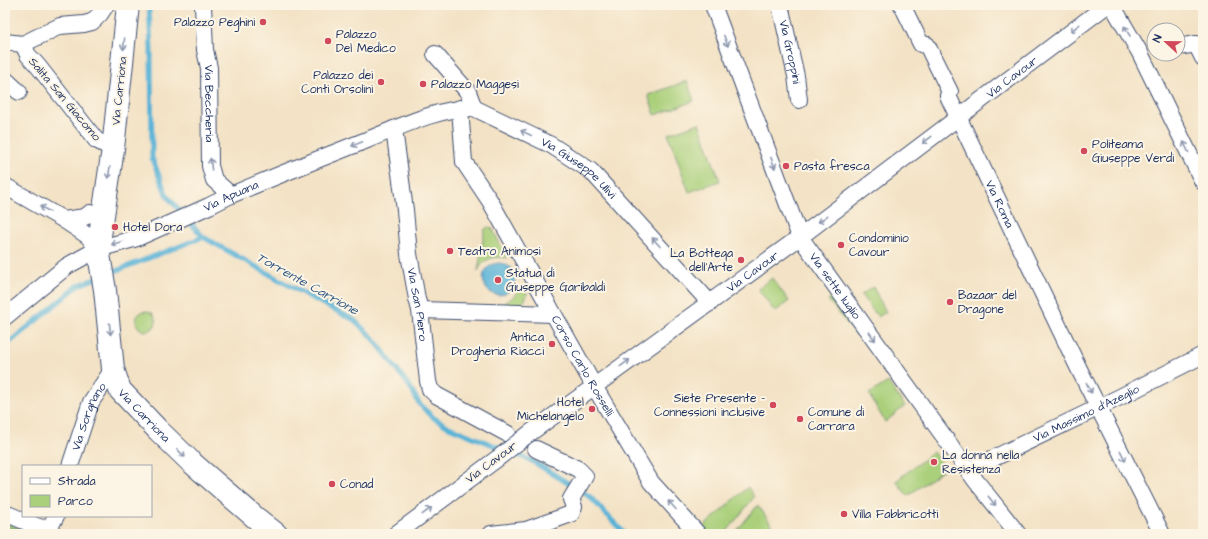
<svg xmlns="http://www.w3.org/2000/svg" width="1208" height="539" font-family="'Architects Daughter',sans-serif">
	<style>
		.green { fill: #aad07b; stroke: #62806c }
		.forest { fill: #87b26b; stroke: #517064 }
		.water { fill: #5ab3d7; stroke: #3a719a }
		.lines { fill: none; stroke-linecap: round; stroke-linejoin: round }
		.stream { stroke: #5ab3d7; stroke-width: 5 }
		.street-casing { stroke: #3b4a6d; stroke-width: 18 }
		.secondary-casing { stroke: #3b4a6d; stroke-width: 24 }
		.street { stroke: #fff; stroke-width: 16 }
		.secondary { stroke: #fff; stroke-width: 22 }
		.street-bridge-casing { stroke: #3b4a6d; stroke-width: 18; stroke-linecap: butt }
		.street-bridge { stroke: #fff; stroke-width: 16 }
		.oneway { stroke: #8d97ae }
		.poi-dot { fill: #d1495b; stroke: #fcf5e5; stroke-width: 1.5 }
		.labels { text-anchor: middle; stroke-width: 4; stroke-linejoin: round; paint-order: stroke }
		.poi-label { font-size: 12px; fill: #1b2f5e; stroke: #fcf5e5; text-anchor: start }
		.street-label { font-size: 12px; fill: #1b2f5e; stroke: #fcf5e5 }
		.water-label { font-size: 13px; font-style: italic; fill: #2e5782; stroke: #fcf5e5 }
	</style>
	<rect width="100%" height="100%" fill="#fcf5e5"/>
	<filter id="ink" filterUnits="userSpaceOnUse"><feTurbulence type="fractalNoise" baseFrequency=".025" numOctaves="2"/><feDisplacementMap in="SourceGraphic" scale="8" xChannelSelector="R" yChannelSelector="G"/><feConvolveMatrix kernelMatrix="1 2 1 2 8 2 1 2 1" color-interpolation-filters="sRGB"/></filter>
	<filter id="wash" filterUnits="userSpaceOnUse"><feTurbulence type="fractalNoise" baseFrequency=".012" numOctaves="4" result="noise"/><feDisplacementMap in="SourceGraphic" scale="16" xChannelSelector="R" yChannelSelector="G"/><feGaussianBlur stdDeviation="0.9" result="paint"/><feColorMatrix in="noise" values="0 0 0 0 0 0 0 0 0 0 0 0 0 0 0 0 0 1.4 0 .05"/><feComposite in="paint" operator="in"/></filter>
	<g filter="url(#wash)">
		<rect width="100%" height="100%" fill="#f3e2c5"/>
		<g class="green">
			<path d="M 687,81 L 694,101 L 655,115 L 648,95 Z"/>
			<path d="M 699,123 L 720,181 L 689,192 L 668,134 Z"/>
			<path d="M 488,227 L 492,228 L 507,258 C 494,256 484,258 478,271 L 484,233 L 485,229 Z"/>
			<path d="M 772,278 L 789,301 L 775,312 L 758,289 Z"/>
			<path d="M 873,287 L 886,312 L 878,317 L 861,295 Z"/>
			<path d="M 520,288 L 522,288 L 527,293 C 525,307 516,306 505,305 L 505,303 L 514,296 Z"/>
			<path d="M 831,297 L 859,333 L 856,335 L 828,300 Z"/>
			<circle cx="146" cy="321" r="10"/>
			<path d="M 888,382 L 905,406 L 885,422 L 869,394 Z"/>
			<path d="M 933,452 L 945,468 L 908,496 L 896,481 Z"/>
			<path d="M 748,487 L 754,497 L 725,534 L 707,534 L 702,528 Z"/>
			<path d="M 758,505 L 778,534 L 734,534 Z"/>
		</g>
		<path class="forest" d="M 5,521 L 35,534 L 5,534 Z"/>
		<circle class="water" cx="499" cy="279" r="16"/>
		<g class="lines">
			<g class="stream">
				<path d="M 149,5 L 151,50 L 152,158 L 167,196 L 203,237 L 308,296 L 354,320 L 373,338 L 410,387 L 420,405 L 434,418 L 449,427 L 532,461 L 589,496 L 625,534"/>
				<path d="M 108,274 L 203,237"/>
				<path d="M 5,346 L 79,285 L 97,278"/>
			</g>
		</g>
	</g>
	<g filter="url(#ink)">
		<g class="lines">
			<defs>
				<g id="street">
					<path id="s1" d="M 203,5 L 205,50 L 209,68 L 210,166 L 214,180 L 231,195"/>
					<path id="s2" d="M 713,5 L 800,237 L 976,481 L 1018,534"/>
					<path id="s3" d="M 780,5 L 796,76 L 799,100"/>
					<path id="s4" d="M 902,5 L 921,44 L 927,45 L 950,92 L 948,96 L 1079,369 L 1162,534"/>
					<path d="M 1112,5 L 1140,53 L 1203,182"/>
					<path d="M 5,42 L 23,44 L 60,26 L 84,24 L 92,22 L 100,14 L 106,5"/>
					<path d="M 23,44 L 28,55 L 38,66 L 96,140 L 113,149"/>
					<path d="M 1178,47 L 1196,44 L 1203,58"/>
					<path id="s5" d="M 435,54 L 468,92 L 474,108 L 551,145 L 591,171 L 710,303"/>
					<path d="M 5,79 L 19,92"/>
					<path id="s6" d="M 460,108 L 464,162 L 490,201 L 594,386 L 651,482 L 698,534"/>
					<path id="s7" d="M 394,129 L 405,210 L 409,254 L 417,299 L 420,310 L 428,381 L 430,389 L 436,395 L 508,434"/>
					<path d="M 5,186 L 64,220 L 88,236 L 98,249"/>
					<path d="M 64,220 L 85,217 L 90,213"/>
					<path d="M 420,310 L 553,314"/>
					<path id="s8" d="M 5,317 L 67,266 L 98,249 L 137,238 L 209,206 L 231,195 C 276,176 321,158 367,140 C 400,127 437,108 474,108"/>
					<path id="s9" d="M 530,433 L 800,237 L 1107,5"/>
					<path id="s10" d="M 70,466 L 91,402 L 113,369"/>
					<path id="s11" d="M 969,470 L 1120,397 L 1203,355"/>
					<path d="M 5,513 L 41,528 L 50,527 L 56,516"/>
					<path d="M 396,534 L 498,458"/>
					<path d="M 491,534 L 526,530 L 571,514 L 574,507 L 571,499 L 585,476 L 578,469 L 536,449"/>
				</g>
				<g id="secondary">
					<path id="s12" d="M 128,5 L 113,149 L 98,249 L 105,290 L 113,369 L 120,390 L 158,430 L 191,462 L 257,519 L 276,534"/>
				</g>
			</defs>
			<use href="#street" class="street-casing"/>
			<use href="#secondary" class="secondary-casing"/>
			<use href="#street" class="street"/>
			<use href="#secondary" class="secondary"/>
			<defs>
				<path id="street-bridge" d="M 498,458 L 530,433"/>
			</defs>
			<use href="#street-bridge" class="street-bridge-casing"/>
			<use href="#street-bridge" class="street-bridge"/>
		</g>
		<defs><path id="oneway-shaft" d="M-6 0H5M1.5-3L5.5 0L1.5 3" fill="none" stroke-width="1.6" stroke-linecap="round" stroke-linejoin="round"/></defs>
		<g class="oneway">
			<use href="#oneway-shaft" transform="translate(1075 28) rotate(143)"/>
			<use href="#oneway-shaft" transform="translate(1127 31) rotate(-121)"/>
			<use href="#oneway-shaft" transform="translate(726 41) rotate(69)"/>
			<use href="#oneway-shaft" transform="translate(124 44) rotate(96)"/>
			<use href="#oneway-shaft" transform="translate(526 133) rotate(-155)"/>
			<use href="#oneway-shaft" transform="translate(927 140) rotate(143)"/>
			<use href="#oneway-shaft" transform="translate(357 144) rotate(158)"/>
			<use href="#oneway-shaft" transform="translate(1186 147) rotate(-116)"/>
			<use href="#oneway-shaft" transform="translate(773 163) rotate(69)"/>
			<use href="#oneway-shaft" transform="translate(211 164) rotate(-96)"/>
			<use href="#oneway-shaft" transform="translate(109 173) rotate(99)"/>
			<use href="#oneway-shaft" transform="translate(45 209) rotate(-150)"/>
			<use href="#oneway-shaft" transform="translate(823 219) rotate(143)"/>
			<use href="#oneway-shaft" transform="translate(656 242) rotate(-132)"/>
			<use href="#oneway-shaft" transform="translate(117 243) rotate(163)"/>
			<use href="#oneway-shaft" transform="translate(110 329) rotate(84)"/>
			<use href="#oneway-shaft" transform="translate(872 336) rotate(54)"/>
			<use href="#oneway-shaft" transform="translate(625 363) rotate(-36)"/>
			<use href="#oneway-shaft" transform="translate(1089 388) rotate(63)"/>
			<use href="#oneway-shaft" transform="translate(181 453) rotate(46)"/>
			<use href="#oneway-shaft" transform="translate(1123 456) rotate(64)"/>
			<use href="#oneway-shaft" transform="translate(992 501) rotate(51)"/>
			<use href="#oneway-shaft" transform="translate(672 505) rotate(-132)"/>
			<use href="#oneway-shaft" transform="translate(427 511) rotate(-37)"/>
		</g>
	</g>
	<g class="poi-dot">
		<circle cx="263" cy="22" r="4"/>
		<circle cx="328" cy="41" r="4"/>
		<circle cx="381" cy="82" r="4"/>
		<circle cx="423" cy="84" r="4"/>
		<circle cx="1084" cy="151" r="4"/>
		<circle cx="786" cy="166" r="4"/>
		<circle cx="115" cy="227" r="4"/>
		<circle cx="841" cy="245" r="4"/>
		<circle cx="450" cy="251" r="4"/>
		<circle cx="741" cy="260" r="4"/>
		<circle cx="498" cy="280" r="4"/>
		<circle cx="950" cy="302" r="4"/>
		<circle cx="552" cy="344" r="4"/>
		<circle cx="773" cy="405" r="4"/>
		<circle cx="592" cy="409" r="4"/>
		<circle cx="800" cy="419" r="4"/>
		<circle cx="934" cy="462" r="4"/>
		<circle cx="332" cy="484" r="4"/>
		<circle cx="844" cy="514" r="4"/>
	</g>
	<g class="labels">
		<g class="poi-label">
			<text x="255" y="26" text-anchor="end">Palazzo Peghini</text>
			<text x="336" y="38">Palazzo<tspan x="336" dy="14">Del Medico</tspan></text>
			<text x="373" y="79" text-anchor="end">Palazzo dei<tspan x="373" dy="14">Conti Orsolini</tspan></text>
			<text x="431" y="88">Palazzo Maggesi</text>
			<text x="1092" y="148">Politeama<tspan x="1092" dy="14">Giuseppe Verdi</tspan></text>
			<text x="794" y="170">Pasta fresca</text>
			<text x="123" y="231">Hotel Dora</text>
			<text x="849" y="242">Condominio<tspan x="849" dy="14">Cavour</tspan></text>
			<text x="458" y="255">Teatro Animosi</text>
			<text x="733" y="257" text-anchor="end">La Bottega<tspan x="733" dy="14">dell'Arte</tspan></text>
			<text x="506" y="277">Statua di<tspan x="506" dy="14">Giuseppe Garibaldi</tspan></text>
			<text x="958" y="299">Bazaar del<tspan x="958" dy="14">Dragone</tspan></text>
			<text x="544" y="341" text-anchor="end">Antica<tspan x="544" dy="14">Drogheria Riacci</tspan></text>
			<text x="765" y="402" text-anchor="end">Siete Presente –<tspan x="765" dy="14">Connessioni inclusive</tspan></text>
			<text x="584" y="406" text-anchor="end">Hotel<tspan x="584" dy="14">Michelangelo</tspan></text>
			<text x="808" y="416">Comune di<tspan x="808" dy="14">Carrara</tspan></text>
			<text x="942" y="459">La donna nella<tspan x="942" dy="14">Resistenza</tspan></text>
			<text x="340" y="488">Conad</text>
			<text x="852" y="518">Villa Fabbricotti</text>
		</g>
		<g class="street-label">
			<text dy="4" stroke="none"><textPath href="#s3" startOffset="48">Via Groppini</textPath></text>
			<text dy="4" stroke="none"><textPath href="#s9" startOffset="599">Via Cavour</textPath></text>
			<text transform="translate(119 91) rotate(-84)" y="4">Via Carriona</text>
			<text transform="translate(65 99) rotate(50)" y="4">Salita San Giacomo</text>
			<text dy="4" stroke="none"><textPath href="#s1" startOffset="99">Via Beccheria</textPath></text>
			<text dy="4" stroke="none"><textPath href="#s5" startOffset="189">Via Giuseppe Ulivi</textPath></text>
			<text dy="4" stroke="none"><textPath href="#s8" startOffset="259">Via Apuana</textPath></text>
			<text dy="4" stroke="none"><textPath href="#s4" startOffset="226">Via Roma</textPath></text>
			<text dy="4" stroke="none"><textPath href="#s9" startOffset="275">Via Cavour</textPath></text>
			<text dy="4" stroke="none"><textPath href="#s2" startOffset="308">Via sette luglio</textPath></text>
			<text dy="4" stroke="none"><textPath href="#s7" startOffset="177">Via San Piero</textPath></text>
			<text dy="4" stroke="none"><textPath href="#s6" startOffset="290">Corso Carlo Rosselli</textPath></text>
			<text dy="4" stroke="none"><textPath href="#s11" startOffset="130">Via Massimo d'Azeglio</textPath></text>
			<text dy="4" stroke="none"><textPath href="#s12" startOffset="424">Via Carriona</textPath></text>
			<text dy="4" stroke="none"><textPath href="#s10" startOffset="53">Via Sorgnano</textPath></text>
			<text transform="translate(491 462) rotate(-37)" y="4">Via Cavour</text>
		</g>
		<g class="water-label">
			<text transform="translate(308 283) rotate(29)" y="5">Torrente Carrione</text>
		</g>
	</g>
	<rect width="1208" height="539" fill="none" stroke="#fcf5e5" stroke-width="20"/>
	<rect x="22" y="465" width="130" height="52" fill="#fcf5e5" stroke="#a2a6af"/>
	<rect x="30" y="478" width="20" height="6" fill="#ffffff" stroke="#a2a6af"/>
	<text x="58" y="485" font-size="12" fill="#1b2f5e">Strada</text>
	<rect x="30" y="495" width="20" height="12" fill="#aad07b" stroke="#a2a6af"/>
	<text x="58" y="505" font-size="12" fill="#1b2f5e">Parco</text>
	<g transform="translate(1166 42) rotate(292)"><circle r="19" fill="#fcf5e5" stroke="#a2a6af"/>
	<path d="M0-3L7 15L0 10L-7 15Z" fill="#d1495b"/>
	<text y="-6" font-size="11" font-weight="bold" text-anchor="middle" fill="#1b2f5e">N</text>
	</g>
</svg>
